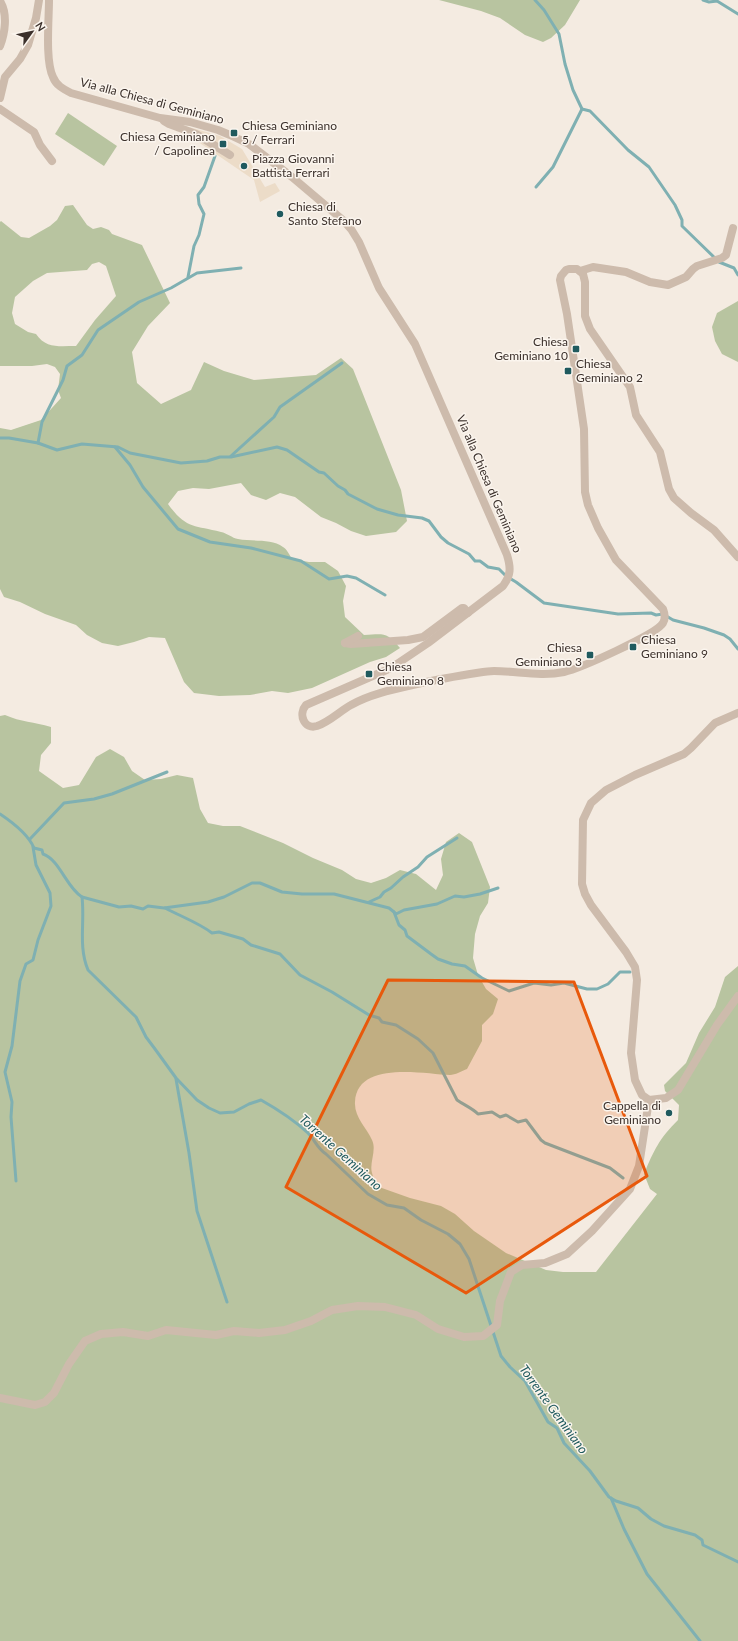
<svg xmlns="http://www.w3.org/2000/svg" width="738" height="1641" font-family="Lato,sans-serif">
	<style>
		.green { fill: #b8c4a0; fill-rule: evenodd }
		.plaza { fill: #ecdcc8 }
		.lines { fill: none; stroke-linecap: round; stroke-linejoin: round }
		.stream { stroke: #7fb0b2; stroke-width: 3 }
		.minor { stroke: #cdbbac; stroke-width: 8 }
		.marked { fill: #e8590c; fill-opacity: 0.2; stroke: #e8590c; stroke-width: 3; stroke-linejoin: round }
		.poi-dot { fill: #1f5a5e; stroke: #fbf5ee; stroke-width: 1.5 }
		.labels { text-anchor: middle; stroke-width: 3; stroke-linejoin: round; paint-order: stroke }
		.street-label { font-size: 12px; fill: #3b302b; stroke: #fbf5ee }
		.poi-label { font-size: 12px; fill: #3b302b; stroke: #fbf5ee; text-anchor: start }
		.water-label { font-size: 13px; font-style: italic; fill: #1f5a5e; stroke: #fbf5ee }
	</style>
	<rect width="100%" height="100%" fill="#f4ebe1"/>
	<g class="green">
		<path d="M 439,0 L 580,0 L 565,25 L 551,38 L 543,42 L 525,35 L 500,18 L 481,11 Z"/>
		<path d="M 68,113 L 117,146 L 104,166 L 55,134 Z"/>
		<path d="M 73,205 L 87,225 L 93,229 L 101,227 L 109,230 L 112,234 L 142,245 L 170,303 L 148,326 L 132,352 L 137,383 L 161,404 L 191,390 L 204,362 L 224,371 L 254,380 L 316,375 L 341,358 L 353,369 L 401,490 L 407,521 L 396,532 L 366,536 L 351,531 L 336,523 L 321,517 L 295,497 L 280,493 L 266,500 L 251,495 L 241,483 L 209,489 L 193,488 L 178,491 L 168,504 C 186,529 194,525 221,532 C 227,533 232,538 238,539 C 252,542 271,538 283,547 C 287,549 290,556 292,559 L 309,562 L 325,562 L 338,571 L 346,586 L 343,601 L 345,617 L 364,635 C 385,634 386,632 400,648 L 386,657 L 370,662 L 312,688 L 288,693 L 272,691 L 250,695 L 219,696 L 194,693 L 184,682 L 165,638 L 149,637 L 134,642 L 118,646 L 102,643 L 87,635 L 76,625 L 45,614 L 20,602 L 4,597 L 0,589 L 0,428 L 11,430 L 41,420 L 61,398 L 58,390 L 60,374 L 55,367 L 47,364 L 32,366 L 0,366 L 0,222 L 1,221 L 21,237 L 29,238 L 50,226 L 57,220 L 65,206 ZM 99,262 L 106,266 L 116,296 L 95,320 L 76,346 C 60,346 46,349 36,334 L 28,332 L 15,324 L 12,313 L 15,297 L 33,281 L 47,273 L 87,270 L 92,264 Z"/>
		<path d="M 738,301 L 738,362 L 722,354 L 715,341 L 712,327 L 717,313 Z"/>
		<path d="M 5,715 C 21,722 34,722 51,727 L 51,743 L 41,755 L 39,771 L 63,788 L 79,785 L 96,757 L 110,749 L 124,757 L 132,771 L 145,780 L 161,779 L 177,775 L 193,778 L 200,809 L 208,823 L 223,826 L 240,826 L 283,843 L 313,858 L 342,870 L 356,879 L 371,883 L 386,878 L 400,870 L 416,874 L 436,890 L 443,875 L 441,859 L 446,842 L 459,833 L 472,842 L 490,887 L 488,903 L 480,916 L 475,934 L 473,958 L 478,975 L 486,989 L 498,999 L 493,1014 L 482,1025 L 482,1041 L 467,1069 C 462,1071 455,1075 450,1075 C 424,1074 357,1060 355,1102 C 354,1117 367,1128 372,1140 C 377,1150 369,1163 372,1173 C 373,1178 377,1183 379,1187 L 410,1198 L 441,1206 L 455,1214 L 474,1231 L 506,1253 L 546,1270 L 563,1272 L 596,1272 L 657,1194 L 650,1189 L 644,1174 C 654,1150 659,1139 678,1120 L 679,1105 L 665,1091 L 664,1085 L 686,1063 L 699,1033 L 715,1007 L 725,977 L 738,966 L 738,1641 L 0,1641 L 0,716 Z"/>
	</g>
	<path class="plaza" d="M 182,125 L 220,136 L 242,149 L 265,187 L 275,183 L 280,191 L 260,202 L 254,180 L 188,135 Z"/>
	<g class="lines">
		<g class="stream">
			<path d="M 535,0 L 544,10 L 559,34 L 565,64 L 573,90 L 582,109 L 590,111 L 628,150 L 649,167 L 675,205 L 682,220 L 682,226 L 719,262 L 734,268 L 738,275"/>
			<path d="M 703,0 L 709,2 L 717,1 L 738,14"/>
			<path d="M 536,187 L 553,167 L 582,109"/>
			<path d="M 188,277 L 194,246 L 199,235 L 204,214 L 199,204 L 198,195 L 204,187 L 215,156"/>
			<path d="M 0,438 L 9,438 L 38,443 L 57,450 L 82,444 L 118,447 L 130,453 L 181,463 L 207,461 L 220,457 L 231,457 L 277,447 L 287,450 L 319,472 L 324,473 L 338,486 L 345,490 L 348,494 L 377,509 L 398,515 L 422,518 L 429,521 L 441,537 L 448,543 L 469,554 L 475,561 L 480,561 L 488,567 L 499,569 L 506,576 L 516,582 L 544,603 L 618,614 L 651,613 L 656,615 L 663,614 L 673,620 L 704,628 L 724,635 L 730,639 L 738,649"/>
			<path d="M 38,443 L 42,422 L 63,380 L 67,366 L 82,355 L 98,330 L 139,302 L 171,288 L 197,273 L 241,268"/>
			<path d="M 115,447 L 130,465 L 143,487 L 178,529 L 210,542 L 251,548 L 301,561 L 329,579 L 347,576 L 356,578 L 385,595"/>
			<path d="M 231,456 L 274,417 L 280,407 L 342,363"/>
			<path d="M 0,814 C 12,822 28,834 34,848 L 42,850 L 43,854 C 60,860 66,887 82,897 C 85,922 78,946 88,970 L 136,1017 L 146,1037 L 155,1049 L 176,1078 L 197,1100 L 209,1108 L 220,1113 L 234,1112 L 249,1104 L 261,1100 C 277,1109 294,1120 308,1133 C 315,1140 317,1148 326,1154 L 368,1194 L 387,1205 L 404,1208 L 421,1220 L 448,1234 L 460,1244 L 469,1259 L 501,1356 L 510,1367 L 525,1381 L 548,1422 L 557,1428 L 564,1443 L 590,1471 L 609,1497 L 616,1501 L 638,1508 L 651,1519 L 664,1526 L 695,1535 L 702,1540 L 703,1545 L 738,1562"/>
			<path d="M 30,839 L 64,803 L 94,799 L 112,794 L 167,772"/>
			<path d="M 82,897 L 119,907 L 131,906 L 143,909 L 148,906 L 164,908 L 208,902 L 224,897 L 252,883 L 260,883 L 282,892 L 302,894 L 334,894 L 389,908 L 394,912 L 399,925 L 405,930 L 407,936 L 431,954 L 438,959 L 452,964 L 465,966 L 482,978 L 509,991 L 534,983 L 551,985 L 564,983 L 587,989 L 597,989 L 608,984 L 620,972 L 630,972"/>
			<path d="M 369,902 L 380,897 L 384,892 L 391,888 L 403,877 L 418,867 L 427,857 L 457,838"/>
			<path d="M 165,908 C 180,916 199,923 212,933 L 219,932 L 243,939 L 251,945 L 280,954 L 300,975 L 332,992 L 369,1015 L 379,1018 L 382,1022 L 396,1025 L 418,1039 L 433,1053 L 457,1100 C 464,1105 472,1108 478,1114 L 492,1112 L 500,1117 L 506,1115 L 518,1122 L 526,1120 L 541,1140 L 545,1143 L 610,1168 L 623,1178"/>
			<path d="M 394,912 L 396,914 L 404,910 L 437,904 L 455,896 L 464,897 L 480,894 L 498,888"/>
			<path d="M 176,1079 L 189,1153 L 197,1211 L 227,1302"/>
			<path d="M 16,1181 L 11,1117 L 12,1102 L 5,1072 L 12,1046 L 20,981 L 26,964 L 33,960 L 38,940 L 51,906 L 50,893 L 36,865 L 33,847"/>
			<path d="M 611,1498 L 624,1529 L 647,1574 L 700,1641"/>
		</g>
		<g class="minor">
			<path d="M 49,0 C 49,19 45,61 53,77 C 56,85 63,89 71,93 L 160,118 L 190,122 L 218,130 L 230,135 L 249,144 L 292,177 L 344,221 L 351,229 L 359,242 L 379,288 L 415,344 L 507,555 C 511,568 511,575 503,586 L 428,643 L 391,668 L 306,705 C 298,714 304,730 317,726 C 329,722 340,711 351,705 C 370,694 395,689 417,684 C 434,680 452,677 470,674 C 478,673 486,671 494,671 C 517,671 541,677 564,672 C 579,669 657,634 663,623 C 666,618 665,614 663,609 L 616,560 L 598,528 L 588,505 L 585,492 L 584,429 L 567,314 L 560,280 L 561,276 L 566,270 L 569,269 L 577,269 L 583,274 L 585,282 L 585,316 L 590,329 L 630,387 L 636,415 L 660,452 L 669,489 L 674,498 L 691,513 L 714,530 L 738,557"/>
			<path d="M 0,1 C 8,14 5,33 0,46"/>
			<path d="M 0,98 L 5,77 L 20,59 L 28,45 L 36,18 L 39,0"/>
			<path d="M 0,109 L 34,132 L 40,145 L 52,161"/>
			<path d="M 164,121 L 169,124 L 196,134 L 230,155"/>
			<path d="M 580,271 L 593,267 L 626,272 L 650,282 L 668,285 L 686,277 L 693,269 L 697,266 L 722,258 L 726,255 L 733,228"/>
			<path d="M 345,643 L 351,644 L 408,640 L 423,637 L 462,608 L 464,608 L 468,613"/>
			<path d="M 345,643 L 358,636"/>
			<path d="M 649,1100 L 642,1095 L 635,1080 L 631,1053 L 637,980 L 635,967 L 626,952 L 591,905 L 585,894 L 582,884 L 583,820 L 591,803 L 606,790 L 635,775 L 684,754 L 691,748 L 715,723 L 738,713"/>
			<path d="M 649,1100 L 666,1098 L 678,1090 L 717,1025 L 738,996"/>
			<path d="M 0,1398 L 35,1405 L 45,1402 L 54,1393 L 69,1364 L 85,1341 L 101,1334 L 123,1332 L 148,1336 L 166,1330 L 216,1335 L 234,1331 L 259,1333 L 285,1330 L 311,1321 L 332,1310 L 358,1306 L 385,1307 L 416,1315 L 438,1329 L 464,1337 L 483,1336 L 497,1325 L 500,1301 L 511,1272 L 522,1265 L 545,1263 L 567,1254 L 592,1231 L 630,1189 L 639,1166 L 649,1100"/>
		</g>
	</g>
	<path class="marked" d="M 388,980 L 574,982 L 647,1176 L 466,1293 L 286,1187 Z"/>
	<g class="poi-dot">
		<rect x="230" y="129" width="8" height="8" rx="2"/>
		<rect x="219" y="140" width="8" height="8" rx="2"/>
		<circle cx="244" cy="166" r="4"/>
		<circle cx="280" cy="214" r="4"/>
		<rect x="572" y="345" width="8" height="8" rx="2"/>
		<rect x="564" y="367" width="8" height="8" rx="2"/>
		<rect x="629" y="643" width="8" height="8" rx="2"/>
		<rect x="586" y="651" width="8" height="8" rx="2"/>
		<rect x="365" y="670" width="8" height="8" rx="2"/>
		<circle cx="669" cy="1113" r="4"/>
	</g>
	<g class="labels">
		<g class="street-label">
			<text transform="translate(152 101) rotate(15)" y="4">Via alla Chiesa di Geminiano</text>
			<text transform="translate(489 484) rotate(67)" y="4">Via alla Chiesa di Geminiano</text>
		</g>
		<g class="poi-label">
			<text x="242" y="130">Chiesa Geminiano<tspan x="242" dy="14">5 / Ferrari</tspan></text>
			<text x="215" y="141" text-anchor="end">Chiesa Geminiano<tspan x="215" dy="14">/ Capolinea</tspan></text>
			<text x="252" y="163">Piazza Giovanni<tspan x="252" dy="14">Battista Ferrari</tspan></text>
			<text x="288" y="211">Chiesa di<tspan x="288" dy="14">Santo Stefano</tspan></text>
			<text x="568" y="346" text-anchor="end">Chiesa<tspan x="568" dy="14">Geminiano 10</tspan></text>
			<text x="576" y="368">Chiesa<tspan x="576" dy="14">Geminiano 2</tspan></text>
			<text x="641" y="644">Chiesa<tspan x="641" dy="14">Geminiano 9</tspan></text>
			<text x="582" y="652" text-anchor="end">Chiesa<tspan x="582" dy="14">Geminiano 3</tspan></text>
			<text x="377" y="671">Chiesa<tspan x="377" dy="14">Geminiano 8</tspan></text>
			<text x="661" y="1110" text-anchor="end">Cappella di<tspan x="661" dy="14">Geminiano</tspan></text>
		</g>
		<g class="water-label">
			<text transform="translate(341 1152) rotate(42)" y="5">Torrente Geminiano</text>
			<text transform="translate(554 1409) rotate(54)" y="5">Torrente Geminiano</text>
		</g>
	</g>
	<g transform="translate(32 32) rotate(57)" stroke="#fbf5ee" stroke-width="3" paint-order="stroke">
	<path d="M0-3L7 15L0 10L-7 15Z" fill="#3b302b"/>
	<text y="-6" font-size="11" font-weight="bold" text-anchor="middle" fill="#3b302b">N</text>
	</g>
</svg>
